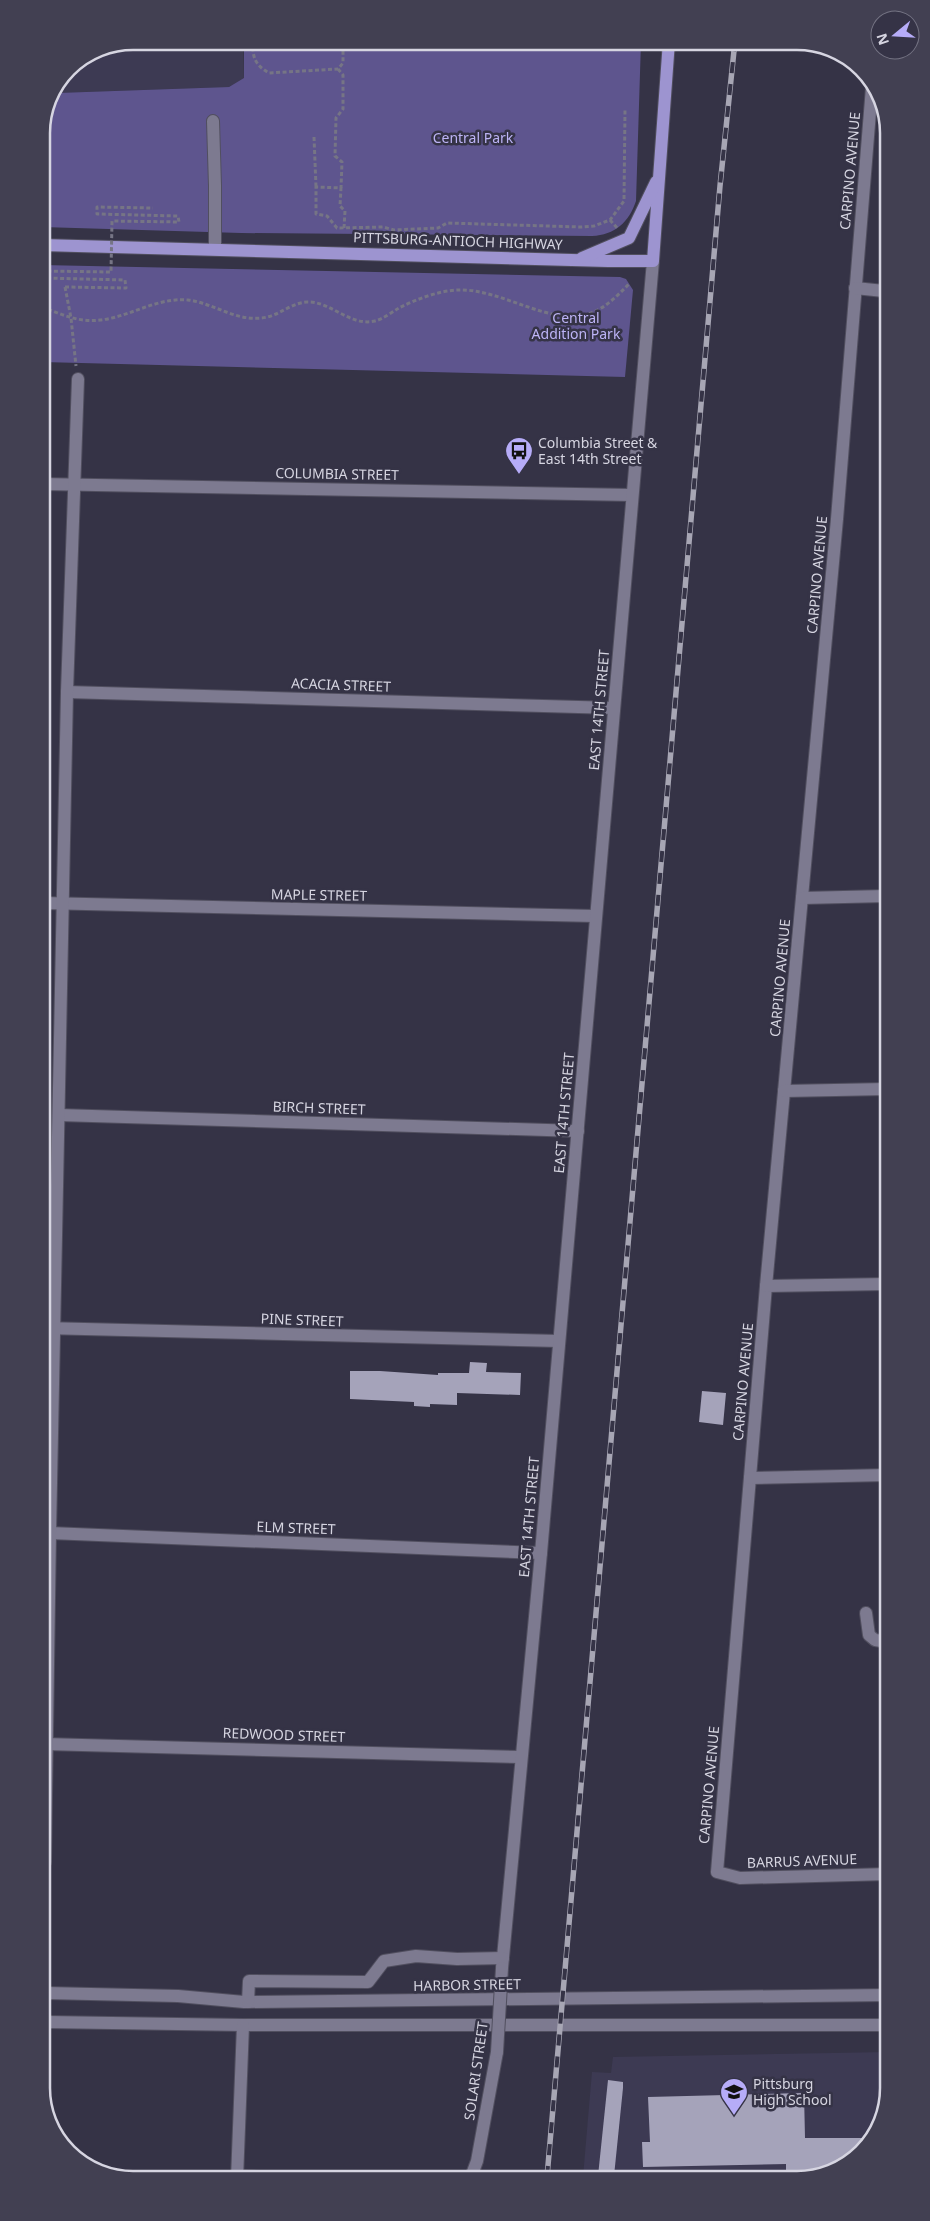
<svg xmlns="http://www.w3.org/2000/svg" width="930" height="2221" font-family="'Noto Sans',sans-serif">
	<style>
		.built { fill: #3d3a53 }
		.green { fill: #5e558e }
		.building { fill: #a5a3ba }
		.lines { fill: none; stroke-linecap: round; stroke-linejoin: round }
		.minor-casing { stroke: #514f5f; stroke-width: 14 }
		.major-casing { stroke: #514f5f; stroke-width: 14 }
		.path { stroke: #767585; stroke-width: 3; stroke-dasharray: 4 2.5; stroke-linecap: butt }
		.minor { stroke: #7d7a90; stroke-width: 12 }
		.major { stroke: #9d94d0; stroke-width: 12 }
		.rail-casing { stroke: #a7a6b4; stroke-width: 5.5 }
		.rail { stroke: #353346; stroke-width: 4; stroke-dasharray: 11; stroke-linecap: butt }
		.minor-bridge-casing { stroke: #514f5f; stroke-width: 14; stroke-linecap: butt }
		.path-bridge { stroke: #767585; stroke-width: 3; stroke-dasharray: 4 2.5; stroke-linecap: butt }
		.minor-bridge { stroke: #7d7a90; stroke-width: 12 }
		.labels { text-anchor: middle; stroke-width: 5; stroke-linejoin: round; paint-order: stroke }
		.park-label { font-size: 14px; fill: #bdb4f6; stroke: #353346 }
		.street-label { font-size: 14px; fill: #d6d5e1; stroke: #353346 }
		.poi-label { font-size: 14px; fill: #d6d5e1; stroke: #353346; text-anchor: start }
		.rim { fill: none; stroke: #d6d5e1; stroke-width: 2.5 }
	</style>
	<rect width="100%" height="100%" fill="#353346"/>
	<g class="built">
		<path d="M 133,41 L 243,41 L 244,79 L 229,87 L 57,93 L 68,68 L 98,48 Z"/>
		<path d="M 889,2052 L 889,2088 L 870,2144 L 826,2175 L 583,2177 L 592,2072 L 611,2073 L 613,2057 Z"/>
	</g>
	<g class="green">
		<path d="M 244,41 L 641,41 L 636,201 C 629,222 615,235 592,236 L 241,233 L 42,227 L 41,127 L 57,93 L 229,87 L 244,78 Z"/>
		<path d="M 42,265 L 620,277 L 626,279 L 633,290 L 625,377 L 42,362 Z"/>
	</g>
	<g class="building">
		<path d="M 470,1362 L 487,1363 L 486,1372 L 521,1373 L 520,1395 L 457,1393 L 457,1405 L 430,1404 L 430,1407 L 414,1406 L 414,1402 L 350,1399 L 350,1371 L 380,1371 L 438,1375 L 438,1373 L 469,1373 Z"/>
		<path d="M 702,1391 L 726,1393 L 723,1425 L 699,1422 Z"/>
		<path d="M 608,2080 L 623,2082 L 623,2088 L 614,2176 L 598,2176 Z"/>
		<path d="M 804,2093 L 805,2138 L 872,2138 L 870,2144 L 826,2175 L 786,2175 L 786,2164 L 643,2167 L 642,2142 L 650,2142 L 648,2097 Z"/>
	</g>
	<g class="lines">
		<defs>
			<g id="minor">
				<path d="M 872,87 L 837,519 L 766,1286 L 717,1872 L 740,1878 L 888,1874"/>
				<path d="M 213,121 L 215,186 L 215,248"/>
				<path d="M 855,288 L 884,291"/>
				<path d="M 42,484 L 632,495"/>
				<path d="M 67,692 L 614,708"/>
				<path d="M 802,898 L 886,896"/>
				<path d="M 43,903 L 595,916"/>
				<path d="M 784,1091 L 886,1089"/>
				<path d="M 59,1115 L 578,1131"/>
				<path d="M 766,1286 L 887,1284"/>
				<path d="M 44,1328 L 559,1341"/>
				<path d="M 750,1478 L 887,1475"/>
				<path d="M 50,1533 L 541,1553"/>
				<path d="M 866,1613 L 869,1635 L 875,1640 L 888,1642"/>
				<path d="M 45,1744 L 521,1757"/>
				<path d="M 45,1862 L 50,1533 L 67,692 L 78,379"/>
				<path d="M 502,1968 L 541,1553 L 653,261"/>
				<path d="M 46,1993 L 178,1996 L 244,2002 L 889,1995"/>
				<path d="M 248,2002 L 249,1981 L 368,1982 L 384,1961 L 416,1956 L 457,1959 L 503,1958"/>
				<path d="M 46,2022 L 243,2025 L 889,2025"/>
				<path d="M 237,2176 L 289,2178"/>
				<path d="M 471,2177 L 477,2161 L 497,2052"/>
				<path d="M 237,2179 L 243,2025"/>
			</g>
			<g id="major">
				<path d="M 42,245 L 608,261 L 653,261 L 669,41"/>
				<path d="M 582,258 L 629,238 L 656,182"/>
			</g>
		</defs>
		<use href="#minor" class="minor-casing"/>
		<use href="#major" class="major-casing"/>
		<g class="path">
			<path d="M 253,41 C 252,57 255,65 269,73 L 338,69 L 343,63 L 343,41"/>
			<path d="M 338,69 L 343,75 L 343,109 L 336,118 L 335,156 L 342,162 L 341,188"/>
			<path d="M 314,137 L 316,187"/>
			<path d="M 610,220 L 618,229"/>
			<path d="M 344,228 L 345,211 L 340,206 L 341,188 L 316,187 L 316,214 L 327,216 L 337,228 L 383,227 L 394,230 L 438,228 L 447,223 L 581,227 L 594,226 L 610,220 L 624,201 L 625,109"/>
			<path d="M 65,287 L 71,318 L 76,366"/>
			<path d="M 42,307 C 61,314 79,323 100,320 C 130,317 157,297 188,300 C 213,303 235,321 261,318 C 278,317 290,303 307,302 C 331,301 350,327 375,321 C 383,319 392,312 399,308 C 417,299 440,290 460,290 C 501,289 551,326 588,314 C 605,309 618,295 630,283"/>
		</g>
		<use href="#minor" class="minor"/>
		<use href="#major" class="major"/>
		<defs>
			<path id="rail" d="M 547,2177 L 720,186 L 735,41"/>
		</defs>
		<use href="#rail" class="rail-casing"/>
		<use href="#rail" class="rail"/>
		<defs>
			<path id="minor-bridge" d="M 497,2052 L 502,1968"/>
		</defs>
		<use href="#minor-bridge" class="minor-bridge-casing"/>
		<path class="path-bridge" d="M 65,287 L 126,288 L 125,280 L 43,278 L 43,271 L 111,272 L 112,221 L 179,222 L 178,216 L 97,214 L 97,207 L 153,208"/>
		<use href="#minor-bridge" class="minor-bridge"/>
	</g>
	<defs>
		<symbol id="bus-pin" viewBox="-11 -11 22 30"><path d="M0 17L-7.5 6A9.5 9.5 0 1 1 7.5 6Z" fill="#b6acf8" stroke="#353346"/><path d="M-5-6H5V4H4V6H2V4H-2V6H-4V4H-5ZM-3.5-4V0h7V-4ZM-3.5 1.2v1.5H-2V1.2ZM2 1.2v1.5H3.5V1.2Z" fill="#111"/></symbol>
		<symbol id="school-pin" viewBox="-11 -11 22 30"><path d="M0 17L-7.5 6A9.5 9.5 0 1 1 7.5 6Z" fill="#b6acf8" stroke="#353346"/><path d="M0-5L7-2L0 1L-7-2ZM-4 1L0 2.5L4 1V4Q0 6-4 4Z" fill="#111"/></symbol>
	</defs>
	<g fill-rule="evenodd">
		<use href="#bus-pin" x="503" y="435" width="32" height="43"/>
		<use href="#school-pin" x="718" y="2076" width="32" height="43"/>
	</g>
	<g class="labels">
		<g class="park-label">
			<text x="473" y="143">Central Park</text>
			<text x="576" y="323">Central<tspan x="576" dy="16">Addition Park</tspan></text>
		</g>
		<g class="street-label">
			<text transform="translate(850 171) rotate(-85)" y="5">CARPINO AVENUE</text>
			<text transform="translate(458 241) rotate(2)" y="5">PITTSBURG-ANTIOCH HIGHWAY</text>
			<text transform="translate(337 474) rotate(1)" y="5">COLUMBIA STREET</text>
			<text transform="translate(817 575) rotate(-85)" y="5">CARPINO AVENUE</text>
			<text transform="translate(341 685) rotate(2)" y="5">ACACIA STREET</text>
			<text transform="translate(599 710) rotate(-85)" y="5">EAST 14TH STREET</text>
			<text transform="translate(319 895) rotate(1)" y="5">MAPLE STREET</text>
			<text transform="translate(780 978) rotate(-85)" y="5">CARPINO AVENUE</text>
			<text transform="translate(319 1108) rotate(2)" y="5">BIRCH STREET</text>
			<text transform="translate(564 1113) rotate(-85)" y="5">EAST 14TH STREET</text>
			<text transform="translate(302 1320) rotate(2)" y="5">PINE STREET</text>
			<text transform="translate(743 1382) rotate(-85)" y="5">CARPINO AVENUE</text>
			<text transform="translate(529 1517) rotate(-85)" y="5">EAST 14TH STREET</text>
			<text transform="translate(296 1528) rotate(2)" y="5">ELM STREET</text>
			<text transform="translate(284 1735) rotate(2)" y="5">REDWOOD STREET</text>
			<text transform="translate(709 1785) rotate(-85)" y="5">CARPINO AVENUE</text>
			<text transform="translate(802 1861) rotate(-2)" y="5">BARRUS AVENUE</text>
			<text transform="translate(467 1985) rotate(-1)" y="5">HARBOR STREET</text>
			<text transform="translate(476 2071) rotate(-82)" y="5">SOLARI STREET</text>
		</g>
		<g class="poi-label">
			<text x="538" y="448">Columbia Street &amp;<tspan x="538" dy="16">East 14th Street</tspan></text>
			<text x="753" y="2089">Pittsburg<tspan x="753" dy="16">High School</tspan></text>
		</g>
	</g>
	<path d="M0 0H930V2221H0ZM133 50H797A83 83 0 0 1 880 133V2088A83 83 0 0 1 797 2171H133A83 83 0 0 1 50 2088V133A83 83 0 0 1 133 50Z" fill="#424052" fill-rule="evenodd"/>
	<path class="rim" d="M133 50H797A83 83 0 0 1 880 133V2088A83 83 0 0 1 797 2171H133A83 83 0 0 1 50 2088V133A83 83 0 0 1 133 50Z"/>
	<g transform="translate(895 35) rotate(252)"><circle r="24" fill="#353346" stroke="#757484"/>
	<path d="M0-4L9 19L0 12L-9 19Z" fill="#b6acf8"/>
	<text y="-8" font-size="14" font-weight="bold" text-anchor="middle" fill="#d6d5e1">N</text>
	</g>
</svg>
